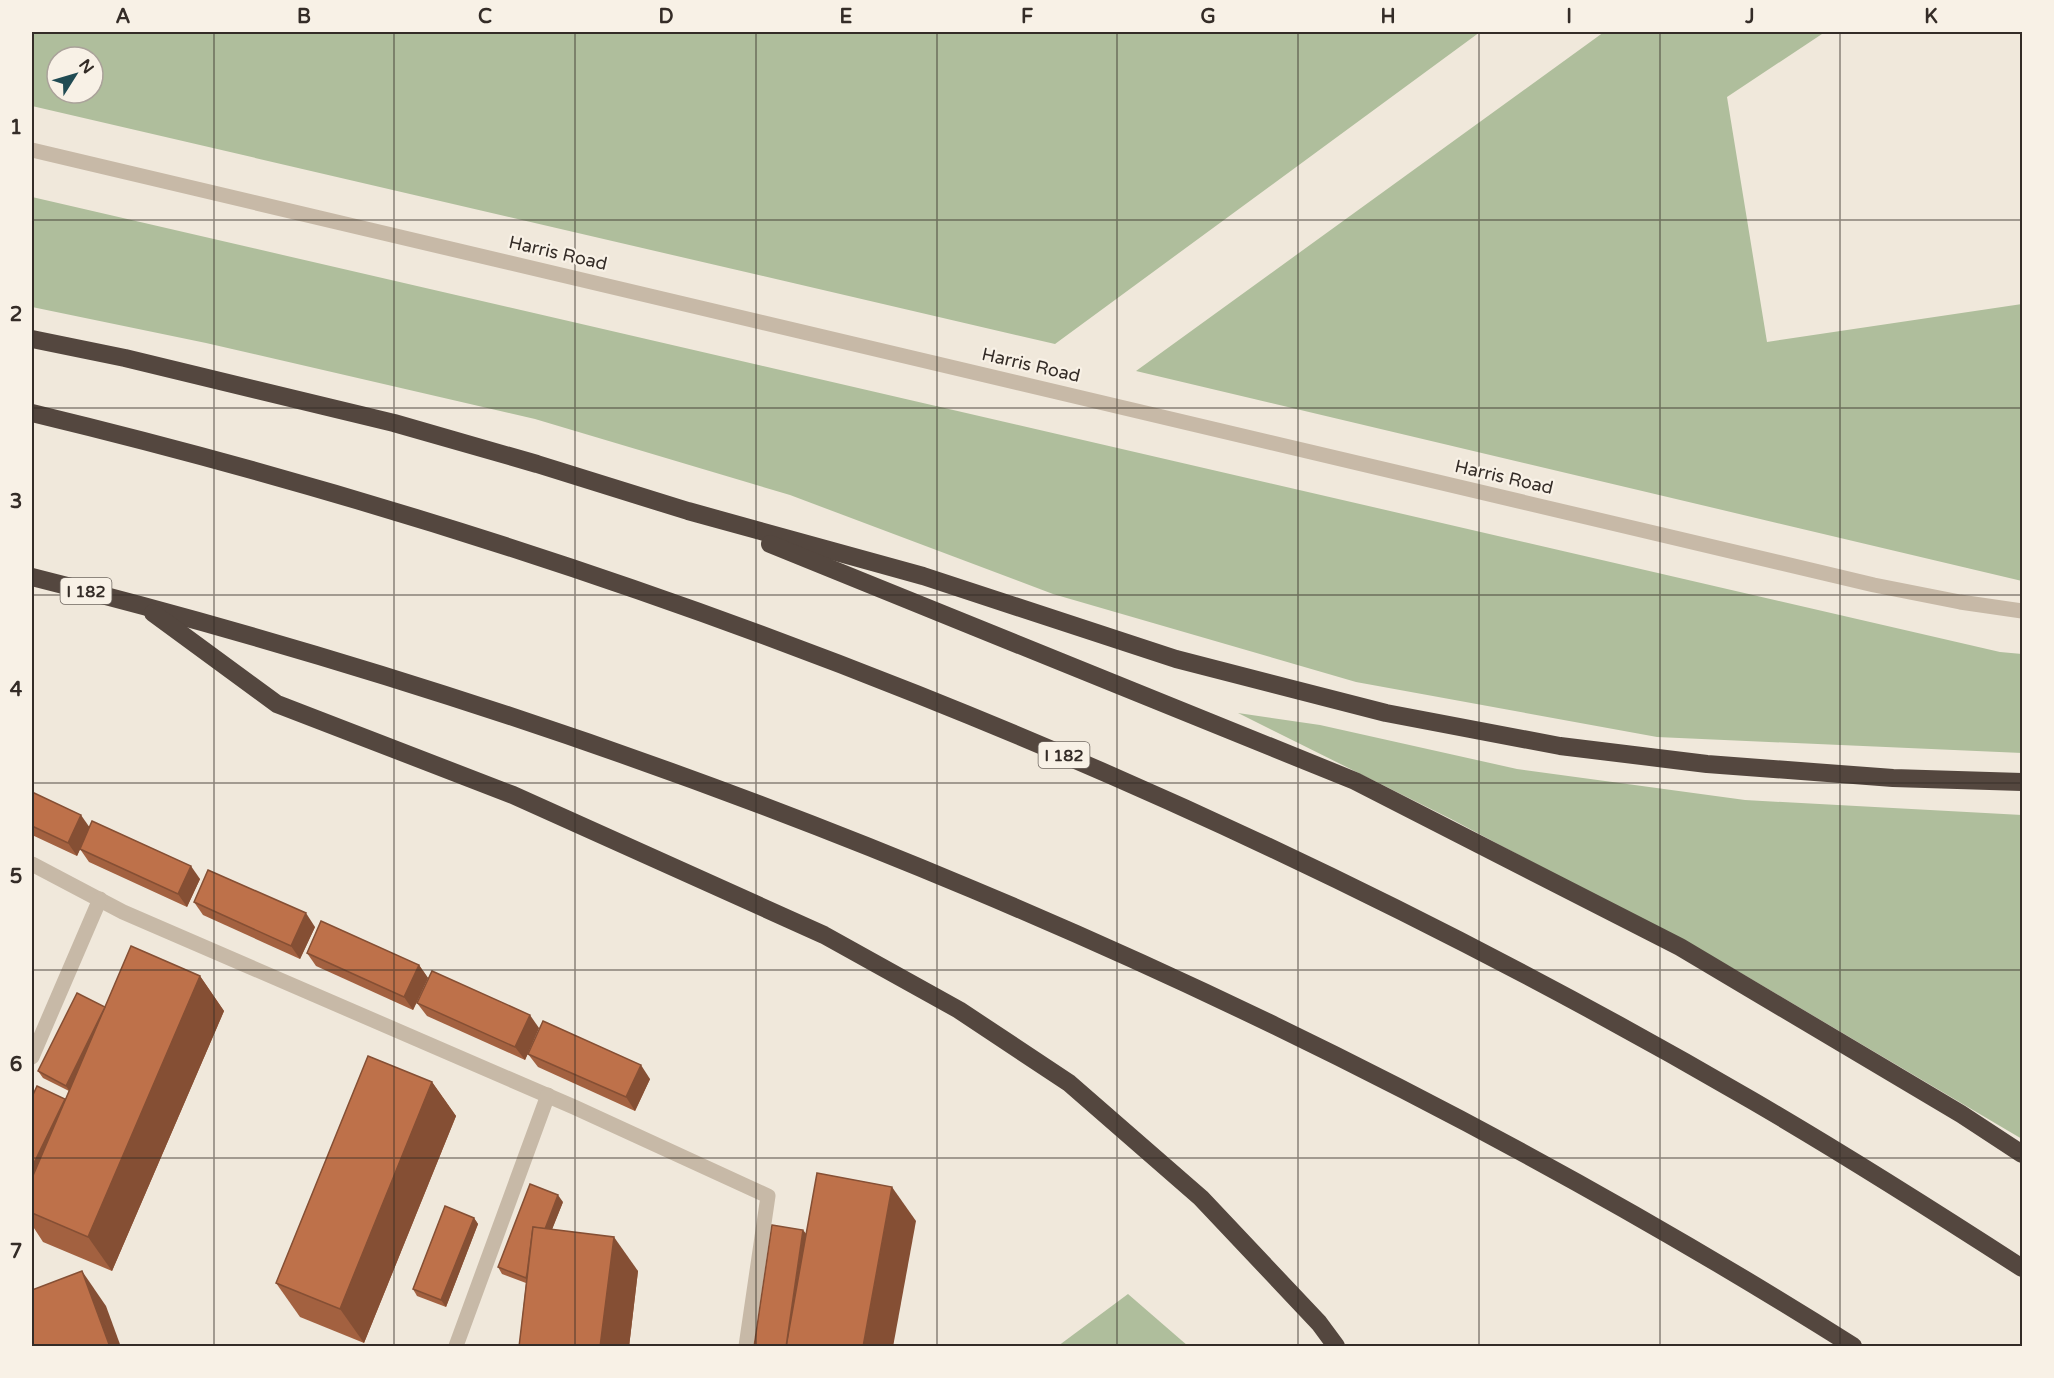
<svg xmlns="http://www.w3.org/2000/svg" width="2054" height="1378" font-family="'Varela Round',sans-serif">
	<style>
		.green { fill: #afbe9c; fill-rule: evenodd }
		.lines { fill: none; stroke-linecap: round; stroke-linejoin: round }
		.service { stroke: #c7b9a7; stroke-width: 15 }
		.tertiary { stroke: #c7b9a7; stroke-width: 15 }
		.motorway { stroke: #54473f; stroke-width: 18 }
		.wall { fill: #a36140 }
		.shaded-wall { fill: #854f34 }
		.building { fill: #be714a; stroke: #854f34; stroke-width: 1.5 }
		.grid { fill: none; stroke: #342c27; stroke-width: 1.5; stroke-opacity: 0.55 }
		.labels { text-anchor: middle; stroke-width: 4.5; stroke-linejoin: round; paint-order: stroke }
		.shield { fill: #f8f1e6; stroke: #6f6760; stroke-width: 1.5 }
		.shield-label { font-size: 16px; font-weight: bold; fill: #342c27 }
		.street-label { font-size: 18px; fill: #342c27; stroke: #f8f1e6 }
		.neatline { fill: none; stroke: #342c27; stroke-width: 2 }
		.grid-label { font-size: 20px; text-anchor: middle; font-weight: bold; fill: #342c27 }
	</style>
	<rect width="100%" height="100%" fill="#f0e8db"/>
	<g class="green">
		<path d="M 32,32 L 1480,32 L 1055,344 L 32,106 ZM 57,57 L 93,57 L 93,93 L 57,93 Z"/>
		<path d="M 1604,32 L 1825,32 L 1727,97 L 1767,342 L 2022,304 L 2022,581 L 1136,371 Z"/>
		<path d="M 32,197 L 2000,652 L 2022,654 L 2022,753 L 1657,737 L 1356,682 L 1053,594 L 790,495 L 535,419 L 206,343 L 32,307 Z"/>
		<path d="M 1238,713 L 1320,725 L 1517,769 L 1745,800 L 2022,815 L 2022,1139 L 1736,970 L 1451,819 Z"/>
		<path d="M 1128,1294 L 1188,1346 L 1058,1346 Z"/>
	</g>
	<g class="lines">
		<g class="service">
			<path d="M 32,864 L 123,912 L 574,1107 L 768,1196 L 746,1346"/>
			<path d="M 32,1057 L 100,899"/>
			<path d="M 456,1346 L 548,1095"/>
		</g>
		<path class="tertiary" d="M 32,150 L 1874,585 L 1960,602 L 2022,611"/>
		<g class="motorway">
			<path d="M 32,339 L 125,358 L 394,423 L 537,464 L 688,511 L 923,576 L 1176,659 L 1386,713 L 1560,746 L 1707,764 L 1893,778 L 2022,782"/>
			<path d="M 32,413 C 634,558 1217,789 1753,1101 C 1844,1154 1934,1211 2022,1268"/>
			<path d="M 770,544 L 1355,781 L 1680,947 L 1961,1114 L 2022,1154"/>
			<path d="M 32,577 C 673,738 1293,993 1853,1346"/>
			<path d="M 153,613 L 277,704 L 513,795 L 824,935 L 959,1010 L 1069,1083 L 1201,1198 L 1319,1323 L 1336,1346"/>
		</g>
	</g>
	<g class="wall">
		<path d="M 32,792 L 90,827 L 200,879 L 187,907 L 89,862 L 80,849 L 77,856 L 32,835 Z"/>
		<path d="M 194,902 L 315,927 L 300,959 L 203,915 Z"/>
		<path d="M 307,953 L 419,965 L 428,978 L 413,1010 L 316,966 Z"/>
		<path d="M 200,976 L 224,1011 L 112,1271 L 43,1242 L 32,1225 L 32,1097 L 65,1100 L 69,1091 L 43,1078 L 38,1071 L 105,1007 Z"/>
		<path d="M 417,1003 L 539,1028 L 525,1060 L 427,1016 Z"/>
		<path d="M 528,1054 L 650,1079 L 635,1111 L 538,1067 Z"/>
		<path d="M 432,1082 L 456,1116 L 364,1343 L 300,1317 L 276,1283 Z"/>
		<path d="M 563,1202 L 552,1229 L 638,1271 L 629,1347 L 519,1347 L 526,1283 L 502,1274 L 498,1267 Z"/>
		<path d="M 474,1218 L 478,1224 L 446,1307 L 417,1296 L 413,1289 Z"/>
	</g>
	<g class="shaded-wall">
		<path d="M 81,815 L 90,828 L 77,856 L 68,843 Z"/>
		<path d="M 191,866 L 200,879 L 187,907 L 178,894 Z"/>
		<path d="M 306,913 L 315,927 L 300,959 L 291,946 Z"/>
		<path d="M 419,965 L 428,978 L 413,1010 L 404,997 Z"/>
		<path d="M 200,976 L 224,1011 L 112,1271 L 88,1237 Z"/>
		<path d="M 105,1007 L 70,1092 L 66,1086 Z"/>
		<path d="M 530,1015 L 539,1028 L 525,1060 L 515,1047 Z"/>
		<path d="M 641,1065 L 650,1079 L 635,1111 L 626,1097 Z"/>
		<path d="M 432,1082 L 456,1116 L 364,1343 L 340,1309 Z"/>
		<path d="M 65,1099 L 32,1183 L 32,1167 Z"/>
		<path d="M 892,1187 L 916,1221 L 893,1347 L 863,1347 Z"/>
		<path d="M 558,1195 L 563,1202 L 530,1285 L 526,1278 Z"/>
		<path d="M 474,1218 L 478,1224 L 446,1307 L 441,1300 Z"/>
		<path d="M 803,1230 L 808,1236 L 786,1347 Z"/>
		<path d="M 614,1237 L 638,1271 L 629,1347 L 600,1347 Z"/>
		<path d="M 82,1271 L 106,1306 L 121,1347 L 110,1347 Z"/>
	</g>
	<g class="building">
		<path d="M 32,792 L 81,815 L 68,843 L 32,826 Z"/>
		<path d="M 92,821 L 191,866 L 178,894 L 80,849 Z"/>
		<path d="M 208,870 L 306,913 L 291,946 L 194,902 Z"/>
		<path d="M 321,921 L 419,965 L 404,997 L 307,953 Z"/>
		<path d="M 131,946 L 200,976 L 88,1237 L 32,1213 L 32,1178 Z"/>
		<path d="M 432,971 L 530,1015 L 515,1047 L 417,1003 Z"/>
		<path d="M 77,993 L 105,1007 L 66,1086 L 38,1071 Z"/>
		<path d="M 543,1021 L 641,1065 L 626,1097 L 528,1054 Z"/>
		<path d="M 368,1056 L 432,1082 L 340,1309 L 276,1283 Z"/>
		<path d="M 37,1086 L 65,1099 L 32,1167 L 32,1097 Z"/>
		<path d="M 817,1173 L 892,1187 L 863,1347 L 786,1347 Z"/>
		<path d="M 530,1184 L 558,1195 L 545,1229 L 533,1227 L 527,1274 L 526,1278 L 498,1267 Z"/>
		<path d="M 445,1206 L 474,1218 L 441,1300 L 413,1289 Z"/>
		<path d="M 772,1225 L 803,1230 L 786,1347 L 754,1347 Z"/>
		<path d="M 533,1227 L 614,1237 L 600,1347 L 519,1347 Z"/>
		<path d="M 82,1271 L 110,1347 L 32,1347 L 32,1290 Z"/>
	</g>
	<path class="grid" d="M 214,32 L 214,1346M 394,32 L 394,1346M 575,32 L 575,1346M 756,32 L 756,1346M 937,32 L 937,1346M 1117,32 L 1117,1346M 1298,32 L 1298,1346M 1479,32 L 1479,1346M 1660,32 L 1660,1346M 1840,32 L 1840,1346M 32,220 L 2022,220M 32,408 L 2022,408M 32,595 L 2022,595M 32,783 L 2022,783M 32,970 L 2022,970M 32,1158 L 2022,1158"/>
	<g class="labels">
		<g class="shield">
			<rect x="60.5" y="578" width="51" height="26" rx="4.5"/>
			<rect x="1038.5" y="742" width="51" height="26" rx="4.5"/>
		</g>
		<g class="shield-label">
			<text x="86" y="597">I 182</text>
			<text x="1064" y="761">I 182</text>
		</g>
		<g class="street-label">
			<text transform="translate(558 253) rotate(13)" y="6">Harris Road</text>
			<text transform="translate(1031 365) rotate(13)" y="6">Harris Road</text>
			<text transform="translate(1504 477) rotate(13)" y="6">Harris Road</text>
		</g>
	</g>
	<rect width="2054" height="1378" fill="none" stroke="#f8f1e6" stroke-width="66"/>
	<g transform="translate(75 75) rotate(53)"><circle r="28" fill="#f8f1e6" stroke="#aaa29a" stroke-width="1.5"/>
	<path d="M0-4.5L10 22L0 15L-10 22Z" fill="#204b53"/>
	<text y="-9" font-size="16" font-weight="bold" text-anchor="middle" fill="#342c27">N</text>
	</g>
	<rect x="33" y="33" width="1988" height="1312" class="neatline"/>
	<g class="grid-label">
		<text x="123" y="23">A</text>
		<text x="304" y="23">B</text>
		<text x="485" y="23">C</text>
		<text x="666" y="23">D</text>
		<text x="846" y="23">E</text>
		<text x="1027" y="23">F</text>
		<text x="1208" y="23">G</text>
		<text x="1388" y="23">H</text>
		<text x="1569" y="23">I</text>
		<text x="1750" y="23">J</text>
		<text x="1931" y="23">K</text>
		<text x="16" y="134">1</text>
		<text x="16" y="321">2</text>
		<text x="16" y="508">3</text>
		<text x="16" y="696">4</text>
		<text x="16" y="883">5</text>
		<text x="16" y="1071">6</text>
		<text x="16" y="1258">7</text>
	</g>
</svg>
